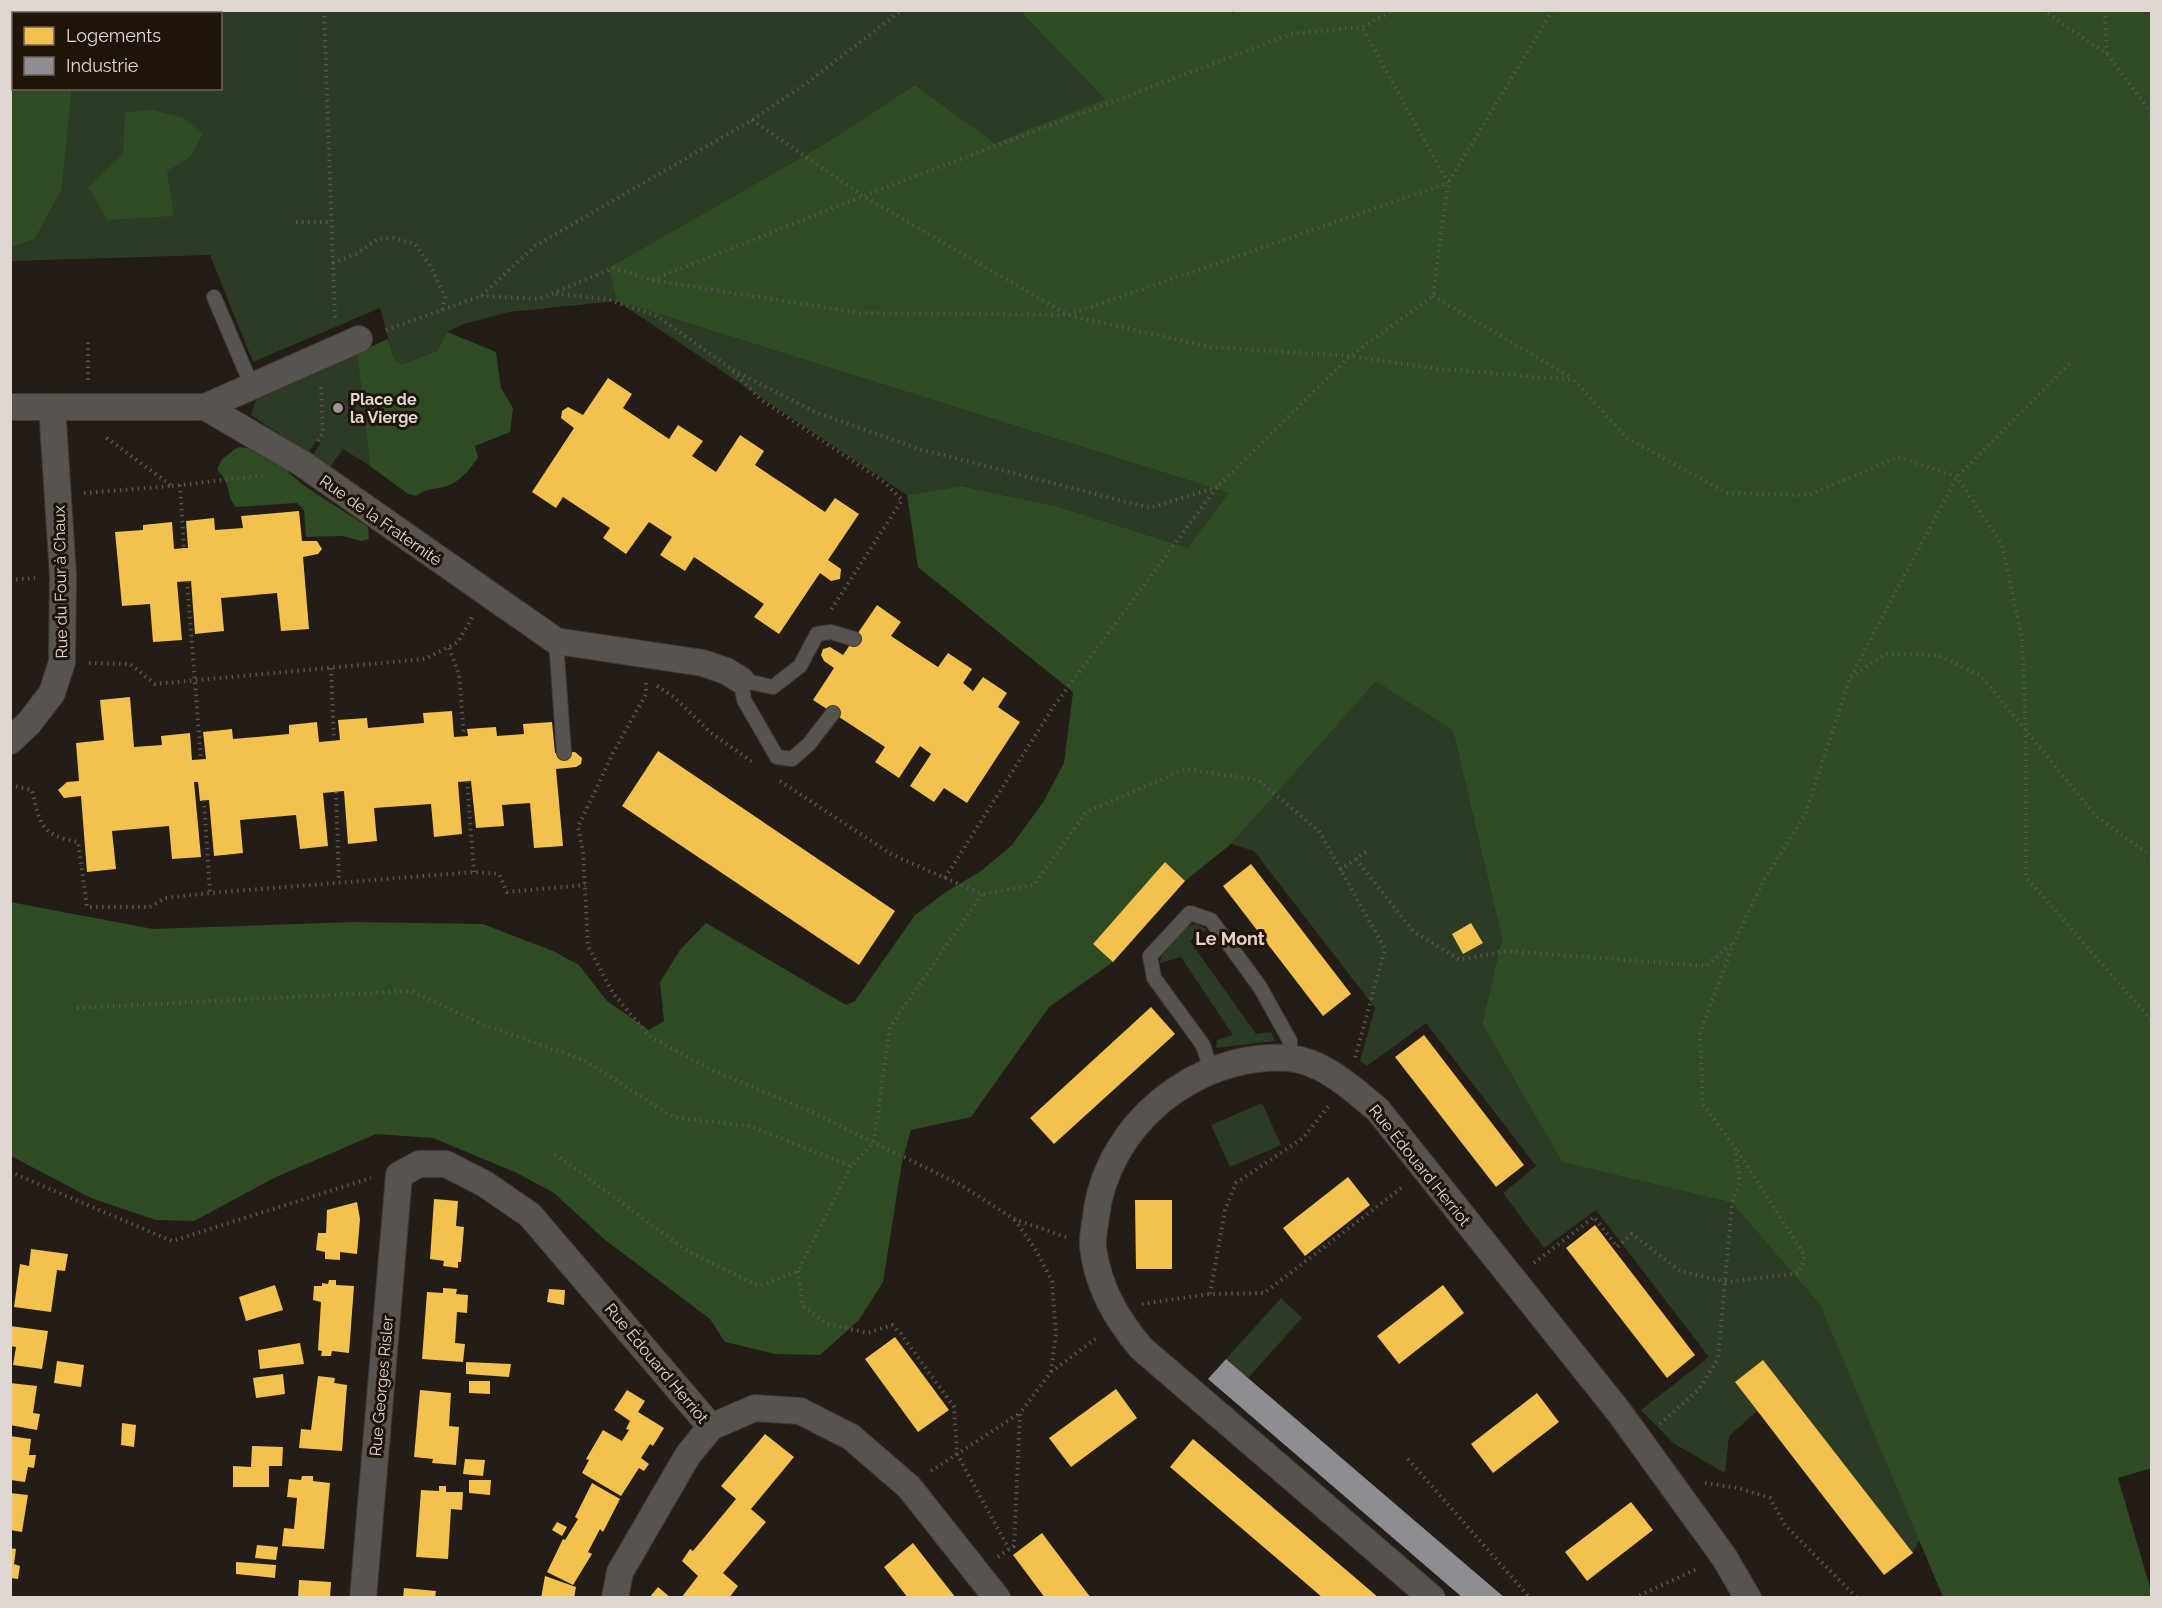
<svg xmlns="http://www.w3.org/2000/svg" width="2162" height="1608" font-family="Raleway,sans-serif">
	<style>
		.green { fill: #2b3b24 }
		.forest { fill: #2e4b24 }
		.homes { fill: #f2c14e }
		.industry { fill: #8d8d92 }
		.building { fill: #3c3838 }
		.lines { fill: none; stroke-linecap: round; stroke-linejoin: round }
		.lane-casing { stroke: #3f3a35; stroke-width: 16 }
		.street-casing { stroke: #3f3a35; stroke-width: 28 }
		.path { stroke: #59534f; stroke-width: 4; stroke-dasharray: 1.5 4.5; stroke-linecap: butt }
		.lane { stroke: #58534e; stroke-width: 14 }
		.street { stroke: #58534e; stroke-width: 26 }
		.poi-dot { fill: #9e978f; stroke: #201409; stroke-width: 2 }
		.labels { text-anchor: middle; stroke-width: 6; stroke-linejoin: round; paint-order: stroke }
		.poi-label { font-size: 16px; font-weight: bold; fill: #e0d8d0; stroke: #201409; text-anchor: start }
		.street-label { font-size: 16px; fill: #e0d8d0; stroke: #201409 }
		.neighbourhood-label { font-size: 18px; font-weight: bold; fill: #e4d3c5; stroke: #201409 }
	</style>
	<rect width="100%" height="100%" fill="#241d17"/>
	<g class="green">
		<path d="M 192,11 L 1020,11 L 1106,99 L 995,143 L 915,85 L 821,146 L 608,268 L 617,301 L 1229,493 L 2151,1101 L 1188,548 L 1060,507 L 963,486 L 907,495 L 617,301 L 509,312 L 464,324 L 447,332 L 437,351 L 402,364 L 395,362 L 380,308 L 253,362 L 210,255 L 11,261 L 11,247 L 35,239 L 62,189 L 72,89 L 220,88 L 220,14 L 191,13 Z"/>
		<path d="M 357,353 L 370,466 L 343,449 L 329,468 L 312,456 L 321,443 L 316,441 L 308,453 L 251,415 L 256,400 Z"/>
		<path d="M 1375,680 L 1453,731 L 1502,939 L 1482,1024 L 1562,1162 L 1732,1203 L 1820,1305 L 1920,1539 L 1913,1553 L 1763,1360 L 1735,1382 L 1757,1411 L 1729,1436 L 1725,1473 L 1673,1443 L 1641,1410 L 1709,1357 L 1596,1210 L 1544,1248 L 1503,1193 L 1536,1166 L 1426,1023 L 1367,1066 L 1360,1061 L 1375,1008 L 1254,851 L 1231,844 Z"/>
		<path d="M 1196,924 L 1207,929 L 1190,941 L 1256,1034 L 1271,1032 L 1275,1041 L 1216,1048 L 1217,1040 L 1233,1035 L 1181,957 L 1160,963 C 1162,948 1182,926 1196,924 Z"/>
		<path d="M 1262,1103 L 1281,1145 L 1230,1167 L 1211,1125 Z"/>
		<path d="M 1281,1298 L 1302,1318 L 1248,1378 L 1226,1359 Z"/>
	</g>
	<g class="forest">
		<path d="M 15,10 L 192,10 L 192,11 L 191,14 L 14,13 Z"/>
		<path d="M 1228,10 L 1233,13 L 1236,10 L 2151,11 L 2152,1468 L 2118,1478 L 2151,1591 L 2151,1597 L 1943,1597 L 1820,1305 L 1732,1203 L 1562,1162 L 1482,1024 L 1502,939 L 1453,731 L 1376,681 L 1231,844 L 1185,881 L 1113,962 L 1049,1007 L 971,1117 L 911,1130 L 902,1162 L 883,1282 L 859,1320 L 820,1355 L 776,1354 L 725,1342 L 710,1319 L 604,1239 L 554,1193 L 517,1173 L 433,1138 L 376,1134 L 274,1178 L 194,1221 L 156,1220 L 91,1198 L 11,1156 L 10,902 L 153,929 L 354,922 L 483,924 L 553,951 L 579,965 L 607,1001 L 649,1030 L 664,1021 L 660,982 L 680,950 L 706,923 L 846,1005 L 855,1001 L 915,915 L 946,892 L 981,871 L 1012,845 L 1044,801 L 1064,763 L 1073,692 L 918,567 L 907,495 L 962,486 L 1060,507 L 1188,548 L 1229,493 L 617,301 L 608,268 L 821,146 L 915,85 L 995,143 L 1105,99 L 1020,11 Z"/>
		<path d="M 13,18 L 14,88 L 72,89 L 62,189 L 35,239 L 11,247 L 10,32 Z"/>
		<path d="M 152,110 L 184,118 L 203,134 L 190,157 L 167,171 L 174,216 L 108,220 L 88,187 L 123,154 L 125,112 Z"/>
		<path d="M 447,332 L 496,352 L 501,388 L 513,408 L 510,432 L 475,446 L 478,458 C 469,470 459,483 444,487 C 434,489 426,489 416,496 L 408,494 L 370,466 L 357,353 L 388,339 L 395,361 L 402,364 L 437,351 Z"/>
		<path d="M 238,447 L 259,449 L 281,462 L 290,474 L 306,487 L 368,527 L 369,539 L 362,541 L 342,536 L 306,537 L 304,510 L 297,503 L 236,507 C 225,495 233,485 217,470 L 222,459 Z"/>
	</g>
	<g class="homes">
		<path d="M 608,378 L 632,394 L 623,408 L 669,439 L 678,425 L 703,441 L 692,456 L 716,472 L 740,435 L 764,451 L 755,465 L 791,489 L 825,512 L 835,498 L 859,514 L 828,560 L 841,569 L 840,579 L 831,581 L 820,573 L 779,634 L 754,617 L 764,604 L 694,557 L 685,571 L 660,555 L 672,537 L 649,522 L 626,554 L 603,538 L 610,528 L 563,497 L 556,508 L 532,492 L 574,428 L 561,418 L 562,411 L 568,407 L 583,415 Z"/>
		<path d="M 299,511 L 302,541 L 317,541 L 322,549 L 318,554 L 303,557 L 309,629 L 281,631 L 277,593 L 221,598 L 224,631 L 195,634 L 191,581 L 177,582 L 182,640 L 153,642 L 150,604 L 122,606 L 115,532 L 143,530 L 143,525 L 172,522 L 174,549 L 184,548 L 188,548 L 186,521 L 214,518 L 215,530 L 243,528 L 241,516 Z"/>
		<path d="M 877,605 L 901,622 L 891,636 L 938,667 L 948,653 L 972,669 L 963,683 L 973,691 L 983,677 L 1007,693 L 998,707 L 1020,722 L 967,803 L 944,788 L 934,802 L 910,786 L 931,754 L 920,746 L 899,778 L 875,762 L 885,747 L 813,700 L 834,668 L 824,661 L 821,655 L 823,649 L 830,647 L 843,655 Z"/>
		<path d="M 130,697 L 134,747 L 162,745 L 161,736 L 190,733 L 192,760 L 206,759 L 203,732 L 232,729 L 233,739 L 289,734 L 289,725 L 317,722 L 319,742 L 340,740 L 338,720 L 367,718 L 368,728 L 424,723 L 423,713 L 452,711 L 454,737 L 468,736 L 467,729 L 496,727 L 497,736 L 524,734 L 523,724 L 552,722 L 555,753 L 575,752 L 582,758 L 581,764 L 576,767 L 556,769 L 563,846 L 534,848 L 530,803 L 502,805 L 504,826 L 476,828 L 471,781 L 458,782 L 462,834 L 434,837 L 431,804 L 374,808 L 377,841 L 348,844 L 344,791 L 323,793 L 328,846 L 300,849 L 296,815 L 240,820 L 243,853 L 214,856 L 209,800 L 200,801 L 198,782 L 194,782 L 201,857 L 172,859 L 169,826 L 112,831 L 116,869 L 87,872 L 81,796 L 64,798 L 58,790 L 67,782 L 79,781 L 76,743 L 104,740 L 100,700 Z"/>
		<path d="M 658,751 L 895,911 L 859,965 L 622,806 Z"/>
		<path d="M 1165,862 L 1185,881 L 1113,962 L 1093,944 Z"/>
		<path d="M 1251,864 L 1351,994 L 1323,1016 L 1223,886 Z"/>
		<path d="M 1471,923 L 1483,943 L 1463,954 L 1452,934 Z"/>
		<path d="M 1151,1007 L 1175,1034 L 1054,1144 L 1030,1118 Z"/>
		<path d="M 1424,1035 L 1524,1165 L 1496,1187 L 1395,1057 Z"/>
		<path d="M 1348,1177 L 1370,1205 L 1305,1256 L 1283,1228 Z"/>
		<path d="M 434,1199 L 458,1201 L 456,1226 L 464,1227 L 461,1262 L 458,1262 L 458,1268 L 443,1266 L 444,1261 L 430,1259 Z"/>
		<path d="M 1135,1200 L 1172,1200 L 1172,1269 L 1136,1269 Z"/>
		<path d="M 357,1202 L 360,1219 L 357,1254 L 340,1252 L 340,1260 L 325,1259 L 325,1252 L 316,1250 L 318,1233 L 326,1233 L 327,1210 Z"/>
		<path d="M 1595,1225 L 1695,1355 L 1667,1378 L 1566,1248 Z"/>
		<path d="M 31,1249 L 68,1254 L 65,1271 L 57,1270 L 51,1312 L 14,1307 L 20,1264 L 29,1266 Z"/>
		<path d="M 329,1280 L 336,1280 L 336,1285 L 354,1286 L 349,1353 L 332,1351 L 331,1356 L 321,1356 L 322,1351 L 318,1350 L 321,1302 L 313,1300 L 314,1286 L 322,1286 L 322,1283 L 328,1284 Z"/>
		<path d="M 275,1285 L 283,1310 L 246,1321 L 239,1297 Z"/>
		<path d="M 1443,1285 L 1464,1313 L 1399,1364 L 1377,1336 Z"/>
		<path d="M 443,1288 L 457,1289 L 456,1294 L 468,1295 L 467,1313 L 457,1312 L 455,1343 L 465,1344 L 463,1362 L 422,1359 L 427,1292 L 443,1293 Z"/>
		<path d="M 549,1289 L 565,1290 L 564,1305 L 547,1302 Z"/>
		<path d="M 10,1326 L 48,1331 L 42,1369 L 13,1365 L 16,1347 L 10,1346 Z"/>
		<path d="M 895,1337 L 949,1410 L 918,1432 L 865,1359 Z"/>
		<path d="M 300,1343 L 304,1364 L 260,1369 L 258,1350 Z"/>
		<path d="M 1763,1360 L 1913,1553 L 1884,1575 L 1735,1382 Z"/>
		<path d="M 57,1361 L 84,1365 L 81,1387 L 54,1383 Z"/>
		<path d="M 466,1362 L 511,1364 L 509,1377 L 466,1374 Z"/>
		<path d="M 283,1374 L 285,1394 L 256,1398 L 253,1378 Z"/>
		<path d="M 318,1376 L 335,1378 L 334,1383 L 347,1385 L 342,1451 L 299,1448 L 301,1429 L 311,1430 Z"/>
		<path d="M 469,1381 L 490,1381 L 490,1394 L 469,1393 Z"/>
		<path d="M 10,1383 L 37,1386 L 33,1413 L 40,1414 L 37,1430 L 10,1425 Z"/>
		<path d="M 1116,1389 L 1137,1418 L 1071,1467 L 1049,1438 Z"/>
		<path d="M 420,1390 L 451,1393 L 449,1426 L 459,1427 L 456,1465 L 432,1463 L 433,1459 L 414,1457 Z"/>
		<path d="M 627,1390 L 645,1401 L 638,1412 L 664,1428 L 653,1446 L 650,1444 L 641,1458 L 649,1464 L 644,1471 L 639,1468 L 621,1496 L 582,1473 L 589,1460 L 586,1459 L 603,1430 L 622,1441 L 629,1430 L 626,1429 L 630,1421 L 614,1410 Z"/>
		<path d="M 1537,1393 L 1559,1422 L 1493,1473 L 1471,1444 Z"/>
		<path d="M 122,1423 L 136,1425 L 134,1447 L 121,1445 Z"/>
		<path d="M 765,1434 L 794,1457 L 751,1509 L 766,1522 L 723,1573 L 738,1586 L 729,1598 L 681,1598 L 698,1576 L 682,1561 L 690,1549 L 693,1551 L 736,1499 L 721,1486 Z"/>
		<path d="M 10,1436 L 31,1439 L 29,1455 L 36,1455 L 34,1468 L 28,1467 L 25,1482 L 10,1480 Z"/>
		<path d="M 1193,1439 L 1290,1522 L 1379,1598 L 1323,1598 L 1170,1467 Z"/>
		<path d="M 252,1446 L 283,1447 L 282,1466 L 269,1466 L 269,1487 L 233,1487 L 233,1466 L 251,1467 Z"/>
		<path d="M 465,1459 L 485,1460 L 483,1476 L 463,1474 Z"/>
		<path d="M 302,1476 L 313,1476 L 313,1481 L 330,1483 L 324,1549 L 282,1546 L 284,1528 L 294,1529 L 297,1498 L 287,1497 L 289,1479 L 301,1480 Z"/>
		<path d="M 469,1480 L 491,1480 L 490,1495 L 469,1493 Z"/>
		<path d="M 592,1483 L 620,1499 L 603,1532 L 600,1529 L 588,1552 L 592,1554 L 573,1585 L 547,1572 L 563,1539 L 565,1540 L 578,1519 L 575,1517 Z"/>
		<path d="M 439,1486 L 446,1486 L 446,1492 L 463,1492 L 462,1510 L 451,1509 L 448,1559 L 416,1557 L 421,1490 L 439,1491 Z"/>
		<path d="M 10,1493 L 28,1495 L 22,1532 L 10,1530 Z"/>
		<path d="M 1631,1502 L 1653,1530 L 1587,1581 L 1565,1552 Z"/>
		<path d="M 557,1522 L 567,1527 L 562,1536 L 552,1530 Z"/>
		<path d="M 1042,1533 L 1069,1569 L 1091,1598 L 1045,1598 L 1013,1555 Z"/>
		<path d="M 913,1543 L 941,1579 L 956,1598 L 908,1598 L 884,1567 Z"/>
		<path d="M 257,1545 L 278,1547 L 276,1560 L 255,1558 Z"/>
		<path d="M 10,1548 L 16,1549 L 14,1564 L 20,1566 L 18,1579 L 10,1578 Z"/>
		<path d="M 236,1562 L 276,1565 L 275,1578 L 236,1574 Z"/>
		<path d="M 545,1576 L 576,1587 L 574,1598 L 541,1598 Z"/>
		<path d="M 299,1580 L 331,1582 L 330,1598 L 298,1598 Z"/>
		<path d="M 658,1587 L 671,1598 L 649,1598 Z"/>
		<path d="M 404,1588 L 436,1591 L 435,1598 L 403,1598 Z"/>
	</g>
	<path class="industry" d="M 1226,1359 L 1248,1378 L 1505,1598 L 1463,1598 L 1208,1379 Z"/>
	<path class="building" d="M 336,403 L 348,403 L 348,413 L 337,413 Z"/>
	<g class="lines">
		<defs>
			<g id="lane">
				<path d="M 214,297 L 251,384"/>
				<path d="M 556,641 L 564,753"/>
				<path d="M 833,713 L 809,744 L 792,759 L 777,757 L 744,700 L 741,680 L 773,687 L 800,666 L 817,634 L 831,632 L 854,639"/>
				<path d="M 1211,1070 L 1203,1045 L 1154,978 L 1150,956 L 1190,913 L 1211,920 L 1260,987 L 1290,1041 L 1290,1058"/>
			</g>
			<g id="street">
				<path d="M 10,407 L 205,407 L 303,464 L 556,641 L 703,663 L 726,671 L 741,680"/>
				<path d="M 205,407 L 359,339"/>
				<path d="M 10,741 L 29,723 L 52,693 L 62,662 L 63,575 L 52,407"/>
				<path d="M 363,1598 L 399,1175 L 419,1164 L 446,1164 L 485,1184 L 530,1215 L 711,1427"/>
				<path d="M 615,1598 L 620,1572 L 688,1455 L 711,1427 L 755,1408 L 800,1411 L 851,1437 L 909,1487 L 997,1598"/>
				<path d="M 1432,1598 L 1141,1348 C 1116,1318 1098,1287 1093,1247 C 1092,1237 1095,1226 1096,1216 C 1107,1124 1196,1052 1289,1058 C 1323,1061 1353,1089 1378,1110 L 1619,1412 L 1724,1557 L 1748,1598"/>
			</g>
		</defs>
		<use href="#lane" class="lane-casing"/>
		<use href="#street" class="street-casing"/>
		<g class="path">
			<path d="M 324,10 L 335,319"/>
			<path d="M 2043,10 L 2107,54 L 2152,114"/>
			<path d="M 2105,10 L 2107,54"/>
			<path d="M 752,120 L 863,196 L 1068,315 L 1448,183 L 1362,27"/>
			<path d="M 296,222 L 331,222"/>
			<path d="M 333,263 L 356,254 L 378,239 L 393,238 L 415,244 L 431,267 L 445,297 L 442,311"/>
			<path d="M 652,280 L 860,313 L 1068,315 L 1210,347 L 1350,356 L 1431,368 L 1574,380 L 1627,438 L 1727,493 L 1809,495 L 1898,457 L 1957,477 L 2002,545 L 2022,638 L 2026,728 L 2026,877 L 2152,1021"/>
			<path d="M 556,294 L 607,299 L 657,316 L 730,368 L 760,399 L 884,482 L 902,500 L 831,610"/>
			<path d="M 481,296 L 539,299 L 613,268 L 652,280 L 863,196 L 1291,34 L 1362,27 L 1394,10"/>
			<path d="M 1433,296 L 1572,378"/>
			<path d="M 386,330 L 481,296 L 535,246 L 752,120 L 808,82 L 902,10"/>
			<path d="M 733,370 L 815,412 L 919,449 L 1150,508 L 1217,487"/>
			<path d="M 88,380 L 88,341"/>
			<path d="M 318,441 L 323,433 L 321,385"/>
			<path d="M 180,485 L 184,548"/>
			<path d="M 172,486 L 266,475"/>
			<path d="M 84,493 L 172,486 L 104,436"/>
			<path d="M 10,580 L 35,578"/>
			<path d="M 187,581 L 201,759"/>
			<path d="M 449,648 L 459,674 L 464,736"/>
			<path d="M 89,663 L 130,664 L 155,684 L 425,659 L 458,642 L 473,616"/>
			<path d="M 331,668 L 334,741"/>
			<path d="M 1851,677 L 1886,654 L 1938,655 L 1981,676 L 2096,816 L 2152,857"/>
			<path d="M 646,683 L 646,694 L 613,753 L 578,827 L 583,851 L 588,946 L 613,993 L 649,1036 L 712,1070 L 812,1112 L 961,1185 L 1014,1219 L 1066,1237"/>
			<path d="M 657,686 L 674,697 L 711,733 L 754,763"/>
			<path d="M 467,781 L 474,872"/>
			<path d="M 780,781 L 891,854 L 945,878 L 1054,706 L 1217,487 L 1350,356 L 1433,296 L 1448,183 L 1553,10"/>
			<path d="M 10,785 L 32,790 C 40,825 41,835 78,842 L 87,907 L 150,907 L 165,898 L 210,893 L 474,872 L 499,874 L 507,892 L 585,885"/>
			<path d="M 336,792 L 339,881"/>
			<path d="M 204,800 L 210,893"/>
			<path d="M 1356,859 L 1413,931 L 1460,960 L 1505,951 L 1706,966 L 1734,942"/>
			<path d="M 1340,870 L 1368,850"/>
			<path d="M 945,878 L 982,894 L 1034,885 L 1086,812 L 1186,769 L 1258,780 L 1319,831 L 1385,949 L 1355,1058"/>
			<path d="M 77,1008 L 411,991 L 484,1025 L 584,1060 L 673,1117 L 749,1126 L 851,1166 L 874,1142 L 890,1027 L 982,894"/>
			<path d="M 555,1154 L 689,1252 L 759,1286 L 798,1271 L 851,1166"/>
			<path d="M 10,1172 L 172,1241 L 371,1178"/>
			<path d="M 1534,1263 L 1594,1217 L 1617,1247 L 1632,1234 L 1680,1271 L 1727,1282 L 1799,1273 L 1805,1256 L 1737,1150"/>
			<path d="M 798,1271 L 803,1306 L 828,1324 L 868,1333 L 892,1325 L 901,1334 L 954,1407 L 957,1454 L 1009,1549"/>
			<path d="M 1210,1294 L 1225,1210 L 1236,1183 L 1303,1138 L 1330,1104"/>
			<path d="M 1142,1304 L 1210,1294 L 1264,1293 L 1404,1186"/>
			<path d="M 1051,1372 L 1098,1337"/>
			<path d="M 1660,1424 L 1699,1389 L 1718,1359 L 1732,1203 L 1740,1182 L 1735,1147 L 1703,1105 L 1700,1033 L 1734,942 L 1765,878 L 1805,815 L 1850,678 L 1957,477 L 2072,361"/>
			<path d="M 1408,1459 L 1530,1598"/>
			<path d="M 931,1471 L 1020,1413"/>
			<path d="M 1705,1483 L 1738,1488 L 1770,1498 L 1785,1525 L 1856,1597"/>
			<path d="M 998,1557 L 1014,1546 L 1020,1413 L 1051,1372 L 1056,1334 L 1052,1281 L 1037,1252 L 1015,1220"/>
			<path d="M 1634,1598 L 1699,1568"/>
		</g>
		<use href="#lane" class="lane"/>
		<use href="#street" class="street"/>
	</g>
	<circle class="poi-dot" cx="338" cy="408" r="6"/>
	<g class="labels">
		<g class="poi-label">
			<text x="350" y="405">Place de<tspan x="350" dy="18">la Vierge</tspan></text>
		</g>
		<g class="street-label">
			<text transform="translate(381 520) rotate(35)" y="6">Rue de la Fraternité</text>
			<text transform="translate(60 582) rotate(-91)" y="6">Rue du Four à Chaux</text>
			<text transform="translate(1420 1165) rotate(51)" y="6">Rue Édouard Herriot</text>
			<text transform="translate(657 1363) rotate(50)" y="6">Rue Édouard Herriot</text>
			<text transform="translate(381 1386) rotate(-85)" y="6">Rue Georges Risler</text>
		</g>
		<g class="neighbourhood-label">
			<text x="1230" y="945">Le Mont</text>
		</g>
	</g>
	<rect width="2162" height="1608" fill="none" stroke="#e0d8d0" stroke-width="24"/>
	<rect x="12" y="12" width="210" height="78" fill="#201409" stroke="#6d6259" stroke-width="1.5"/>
	<rect x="24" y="27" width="30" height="18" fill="#f2c14e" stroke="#6d6259" stroke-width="1.5"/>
	<text x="66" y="42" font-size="18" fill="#e0d8d0">Logements</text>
	<rect x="24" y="57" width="30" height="18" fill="#8d8d92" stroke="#6d6259" stroke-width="1.5"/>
	<text x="66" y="72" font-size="18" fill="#e0d8d0">Industrie</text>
</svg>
